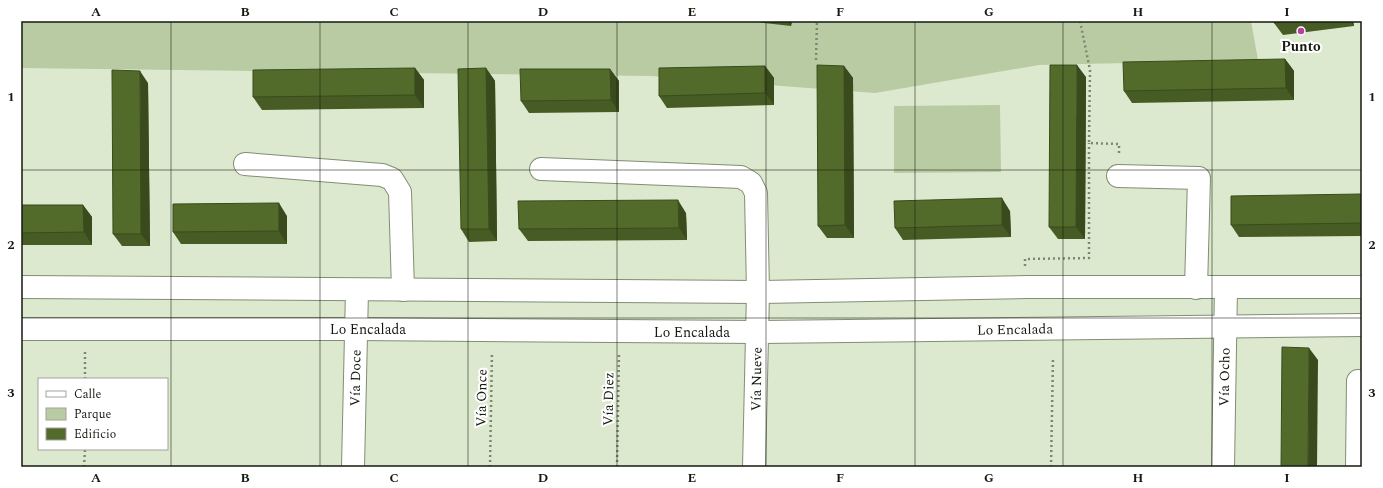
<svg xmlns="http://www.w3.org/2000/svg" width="1383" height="488" font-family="Spectral,serif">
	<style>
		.green { fill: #b9cba2 }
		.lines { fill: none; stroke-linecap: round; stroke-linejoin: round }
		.minor-casing { stroke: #828d75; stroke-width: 24 }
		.path { stroke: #7d8673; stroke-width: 2.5; stroke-dasharray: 2 3; stroke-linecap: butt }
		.minor { stroke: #fff; stroke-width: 22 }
		.wall { fill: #475c24 }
		.shaded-wall { fill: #394b1d }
		.building { fill: #526b2a; stroke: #394b1d }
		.grid { fill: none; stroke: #151a10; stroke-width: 1; stroke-opacity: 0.55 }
		.poi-dot { fill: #b5429c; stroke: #fff; stroke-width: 1.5 }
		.labels { text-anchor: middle; stroke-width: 4; stroke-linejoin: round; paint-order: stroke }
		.poi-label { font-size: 14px; font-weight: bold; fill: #151a10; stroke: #fff }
		.street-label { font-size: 14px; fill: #151a10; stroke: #fff }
		.neatline { fill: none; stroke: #151a10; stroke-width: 1.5 }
		.grid-label { font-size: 13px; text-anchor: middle; font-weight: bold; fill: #151a10 }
	</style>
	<rect width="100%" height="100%" fill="#dce9ce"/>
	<g class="green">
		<path d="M 21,21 L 1251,21 L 1258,60 L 1039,65 L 875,93 L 651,76 L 21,68 Z"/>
		<path d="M 1000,105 L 1001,172 L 894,173 L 894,106 Z"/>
	</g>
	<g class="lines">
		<defs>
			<g id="minor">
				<path d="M 245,164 L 382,175 L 392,179 L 400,192 L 403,290"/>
				<path d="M 541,169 L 741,177 L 751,183 L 756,193 L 758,292 L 754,467"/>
				<path d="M 1118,176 L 1199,178 L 1196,288"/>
				<path d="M 21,287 L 758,292 L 1027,287 L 1362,287"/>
				<path d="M 21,329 L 356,329 L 757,332 L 1362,325"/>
				<path d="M 353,467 L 357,290"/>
				<path d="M 1223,467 L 1226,287"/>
				<path d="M 1357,467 L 1358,381"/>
			</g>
		</defs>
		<use href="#minor" class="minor-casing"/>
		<g class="path">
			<path d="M 1080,21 L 1090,70 L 1089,143 L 1119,144 L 1119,153"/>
			<path d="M 816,60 L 817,21"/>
			<path d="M 1025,266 L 1025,259 L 1089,258 L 1089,143"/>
			<path d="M 85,379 L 85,351"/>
			<path d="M 84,467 L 85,449"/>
			<path d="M 490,467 L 492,352"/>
			<path d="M 617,467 L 619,352"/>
			<path d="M 1051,467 L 1053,358"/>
		</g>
		<use href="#minor" class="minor"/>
	</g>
	<g class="wall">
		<path d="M 748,21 L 792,21 L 791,26 Z"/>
		<path d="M 1274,21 L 1353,21 L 1354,26 L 1283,35 L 1274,23 Z"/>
		<path d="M 1285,59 L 1294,71 L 1294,100 L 1132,103 L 1124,91 Z"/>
		<path d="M 765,66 L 774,78 L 774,105 L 667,108 L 659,96 Z"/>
		<path d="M 844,66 L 853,78 L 854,238 L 827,238 L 818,226 Z"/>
		<path d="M 415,68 L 424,80 L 424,108 L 262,110 L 253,97 Z"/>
		<path d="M 486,68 L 495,81 L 497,241 L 469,242 L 461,229 Z"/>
		<path d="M 610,69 L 619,81 L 619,112 L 529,113 L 521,101 Z"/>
		<path d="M 1086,77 L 1085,239 L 1058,239 L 1049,227 Z"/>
		<path d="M 148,83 L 150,246 L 122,246 L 113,234 Z"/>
		<path d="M 1362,194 L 1362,236 L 1239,237 L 1231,225 Z"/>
		<path d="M 21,205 L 83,205 L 92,217 L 92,245 L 21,245 Z"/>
		<path d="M 1010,211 L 1011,237 L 903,240 L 895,228 Z"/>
		<path d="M 686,213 L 687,240 L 528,241 L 519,229 Z"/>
		<path d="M 287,216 L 287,244 L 181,244 L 173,232 Z"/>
	</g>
	<g class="shaded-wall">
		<path d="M 788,21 L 792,21 L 791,26 Z"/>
		<path d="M 1350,21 L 1353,21 L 1354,26 Z"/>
		<path d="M 1285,59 L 1294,71 L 1294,100 L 1286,88 Z"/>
		<path d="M 1077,65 L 1086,77 L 1085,239 L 1076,227 Z"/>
		<path d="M 765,66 L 774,78 L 774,105 L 765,93 Z"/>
		<path d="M 844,66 L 853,78 L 854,238 L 845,225 Z"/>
		<path d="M 415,68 L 424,80 L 424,108 L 415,95 Z"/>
		<path d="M 486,68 L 495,81 L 497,241 L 489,229 Z"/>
		<path d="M 610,69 L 619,81 L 619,112 L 611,100 Z"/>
		<path d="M 140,71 L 148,83 L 150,246 L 141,234 Z"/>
		<path d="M 1002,198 L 1010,211 L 1011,237 L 1002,225 Z"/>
		<path d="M 678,200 L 686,213 L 687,240 L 679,228 Z"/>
		<path d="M 279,203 L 287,216 L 287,244 L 279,231 Z"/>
		<path d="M 83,205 L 92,217 L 92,245 L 84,232 Z"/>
		<path d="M 1309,348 L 1318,360 L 1317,467 L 1308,467 Z"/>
	</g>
	<g class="building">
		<path d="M 1274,21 L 1289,21 L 1274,23 Z"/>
		<path d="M 1285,59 L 1286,88 L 1124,91 L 1123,62 Z"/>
		<path d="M 817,65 L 844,66 L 845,225 L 818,226 Z"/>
		<path d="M 1050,65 L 1077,65 L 1076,227 L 1049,227 Z"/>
		<path d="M 765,66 L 765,93 L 659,96 L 659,68 Z"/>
		<path d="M 415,68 L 415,95 L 253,97 L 253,70 Z"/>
		<path d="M 486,68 L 489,229 L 461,229 L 458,69 Z"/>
		<path d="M 520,69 L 610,69 L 611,100 L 521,101 Z"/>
		<path d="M 112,70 L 140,71 L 141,234 L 113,234 Z"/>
		<path d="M 1362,194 L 1362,223 L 1231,225 L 1231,196 Z"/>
		<path d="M 1002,198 L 1002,225 L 895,228 L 894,201 Z"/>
		<path d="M 678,200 L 679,228 L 519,229 L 518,201 Z"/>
		<path d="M 279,203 L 279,231 L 173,232 L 173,204 Z"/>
		<path d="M 21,205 L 83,205 L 84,232 L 21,233 Z"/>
		<path d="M 1282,347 L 1309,348 L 1308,467 L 1281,467 Z"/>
	</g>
	<path class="grid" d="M 171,21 L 171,467M 320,21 L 320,467M 468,21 L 468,467M 617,21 L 617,467M 766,21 L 766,467M 915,21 L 915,467M 1063,21 L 1063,467M 1212,21 L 1212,467M 21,170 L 1362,170M 21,318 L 1362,318"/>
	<circle class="poi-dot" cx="1301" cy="31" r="4"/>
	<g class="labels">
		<g class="poi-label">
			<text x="1301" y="51">Punto</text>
		</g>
		<g class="street-label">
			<text x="368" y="334">Lo Encalada</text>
			<text transform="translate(1015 329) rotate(-1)" y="5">Lo Encalada</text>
			<text x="692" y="337">Lo Encalada</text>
			<text transform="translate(1224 377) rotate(-89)" y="5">Vía Ocho</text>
			<text transform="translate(355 378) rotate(-89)" y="5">Vía Doce</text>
			<text transform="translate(756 379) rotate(-89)" y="5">Vía Nueve</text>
			<text transform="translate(481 398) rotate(-89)" y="5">Vía Once</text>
			<text transform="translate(608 399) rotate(-89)" y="5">Vía Diez</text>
		</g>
	</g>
	<rect width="1383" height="488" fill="none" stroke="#ffffff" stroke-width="44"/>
	<rect x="38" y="378" width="130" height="72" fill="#ffffff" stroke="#a1a39f"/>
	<rect x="46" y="391" width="20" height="6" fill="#ffffff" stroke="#a1a39f"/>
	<text x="74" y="398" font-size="12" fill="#151a10">Calle</text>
	<rect x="46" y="408" width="20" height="12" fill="#b9cba2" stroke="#a1a39f"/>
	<text x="74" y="418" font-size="12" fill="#151a10">Parque</text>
	<rect x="46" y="428" width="20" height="12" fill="#526b2a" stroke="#a1a39f"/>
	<text x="74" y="438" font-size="12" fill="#151a10">Edificio</text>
	<rect x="22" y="22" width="1339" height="444" class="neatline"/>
	<g class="grid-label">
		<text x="96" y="16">A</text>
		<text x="245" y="16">B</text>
		<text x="394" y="16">C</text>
		<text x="543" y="16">D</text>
		<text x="692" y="16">E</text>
		<text x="840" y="16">F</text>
		<text x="989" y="16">G</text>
		<text x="1138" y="16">H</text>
		<text x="1287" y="16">I</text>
		<text x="11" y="101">1</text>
		<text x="1372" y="101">1</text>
		<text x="11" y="249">2</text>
		<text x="1372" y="249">2</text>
		<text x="11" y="397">3</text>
		<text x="1372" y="397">3</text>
		<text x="96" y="482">A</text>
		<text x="245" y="482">B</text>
		<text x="394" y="482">C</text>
		<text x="543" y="482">D</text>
		<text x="692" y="482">E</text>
		<text x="840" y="482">F</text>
		<text x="989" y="482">G</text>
		<text x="1138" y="482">H</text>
		<text x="1287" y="482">I</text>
	</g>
</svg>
